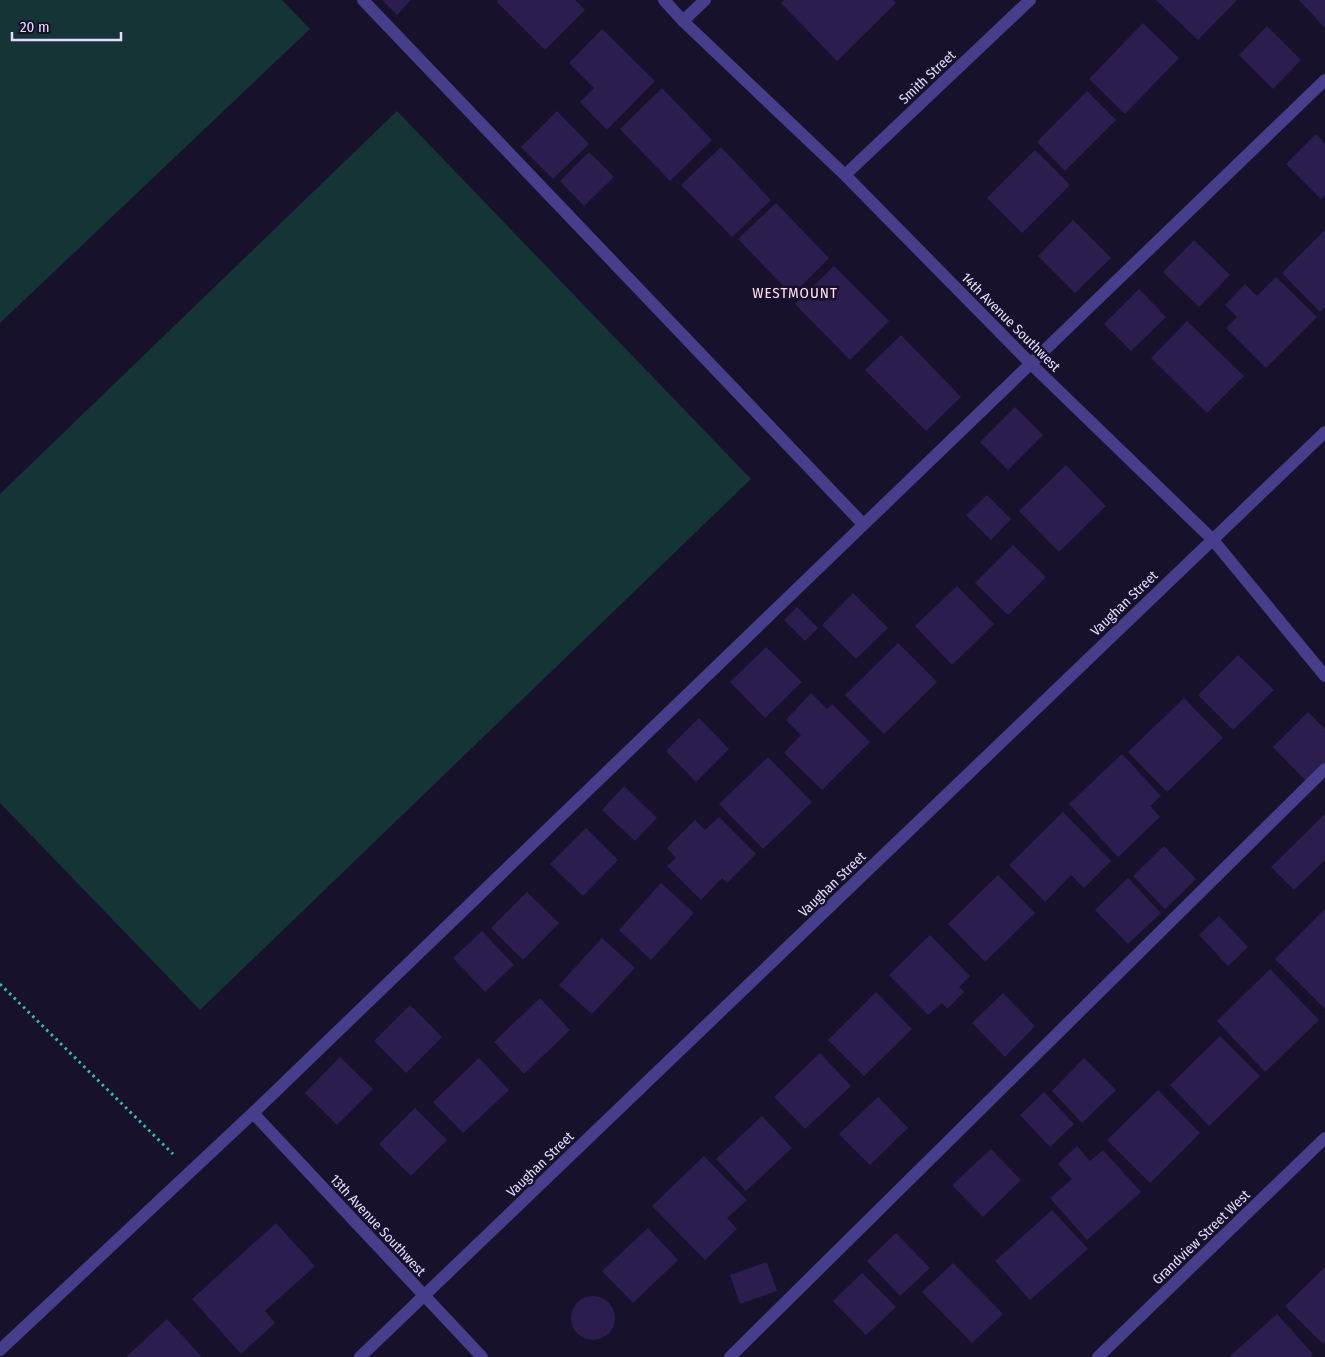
<svg xmlns="http://www.w3.org/2000/svg" width="1325" height="1357" font-family="'Fira Sans Condensed',sans-serif">
	<style>
		.green { fill: #143436 }
		.building { fill: #2b1d4d }
		.lines { fill: none; stroke-linecap: round; stroke-linejoin: round }
		.path { stroke: #31bcbe; stroke-width: 3; stroke-dasharray: 2.5 4; stroke-linecap: butt }
		.service { stroke: #463d8b; stroke-width: 12 }
		.minor { stroke: #463d8b; stroke-width: 12 }
		.labels { text-anchor: middle; stroke-width: 5; stroke-linejoin: round; paint-order: stroke }
		.street-label { font-size: 14px; fill: #e3dcff; stroke: #18112c }
		.neighbourhood-label { font-size: 15px; letter-spacing: 1px; fill: #ffdef0; stroke: #18112c }
	</style>
	<rect width="100%" height="100%" fill="#18112c"/>
	<g class="green">
		<path d="M 0,0 L 282,0 L 310,29 L 0,323 Z"/>
		<path d="M 397,111 L 751,479 L 200,1010 L 0,803 L 0,494 Z"/>
	</g>
	<g class="building">
		<path d="M 382,0 L 411,0 L 397,15 Z"/>
		<path d="M 498,0 L 575,0 L 585,10 L 545,50 L 496,1 Z"/>
		<path d="M 784,0 L 893,0 L 896,3 L 837,61 L 781,3 Z"/>
		<path d="M 1156,0 L 1237,0 L 1198,40 Z"/>
		<path d="M 1299,0 L 1325,0 L 1325,28 Z"/>
		<path d="M 1143,23 L 1179,58 L 1125,114 L 1089,79 Z"/>
		<path d="M 1267,26 L 1301,60 L 1273,89 L 1239,55 Z"/>
		<path d="M 602,29 L 655,81 L 607,130 L 580,102 L 594,88 L 569,63 Z"/>
		<path d="M 662,88 L 712,140 L 670,181 L 620,129 Z"/>
		<path d="M 1087,91 L 1116,120 L 1065,171 L 1037,142 Z"/>
		<path d="M 557,111 L 589,144 L 553,179 L 521,147 Z"/>
		<path d="M 1316,134 L 1325,144 L 1325,195 L 1321,199 L 1286,164 Z"/>
		<path d="M 721,147 L 771,200 L 732,237 L 681,185 Z"/>
		<path d="M 1035,150 L 1070,185 L 1022,233 L 987,198 Z"/>
		<path d="M 589,152 L 614,177 L 584,206 L 560,181 Z"/>
		<path d="M 776,203 L 829,258 L 792,295 L 738,239 Z"/>
		<path d="M 1073,220 L 1111,258 L 1075,293 L 1038,256 Z"/>
		<path d="M 1325,230 L 1325,307 L 1320,312 L 1282,273 Z"/>
		<path d="M 1194,240 L 1230,275 L 1199,307 L 1163,272 Z"/>
		<path d="M 834,266 L 889,321 L 850,360 L 795,304 Z"/>
		<path d="M 1276,277 L 1317,317 L 1266,368 L 1226,328 L 1237,317 L 1225,305 L 1245,284 L 1257,296 Z"/>
		<path d="M 1139,289 L 1166,317 L 1131,351 L 1104,324 Z"/>
		<path d="M 1187,321 L 1244,376 L 1207,413 L 1151,358 Z"/>
		<path d="M 901,335 L 961,397 L 926,431 L 865,370 Z"/>
		<path d="M 1015,407 L 1043,435 L 1008,470 L 980,442 Z"/>
		<path d="M 1066,465 L 1106,506 L 1059,552 L 1019,511 Z"/>
		<path d="M 987,495 L 1011,519 L 991,540 L 966,515 Z"/>
		<path d="M 1013,545 L 1046,577 L 1008,615 L 975,583 Z"/>
		<path d="M 957,586 L 994,624 L 952,665 L 915,626 Z"/>
		<path d="M 853,593 L 888,628 L 856,659 L 822,625 Z"/>
		<path d="M 797,607 L 818,628 L 805,641 L 784,620 Z"/>
		<path d="M 898,643 L 937,682 L 884,734 L 845,695 Z"/>
		<path d="M 766,647 L 802,682 L 765,718 L 730,682 Z"/>
		<path d="M 1238,655 L 1274,690 L 1233,730 L 1198,695 Z"/>
		<path d="M 811,693 L 827,709 L 832,704 L 870,742 L 822,790 L 784,753 L 801,735 L 786,720 Z"/>
		<path d="M 1184,698 L 1223,738 L 1167,792 L 1128,752 Z"/>
		<path d="M 1308,712 L 1325,729 L 1325,762 L 1306,781 L 1273,747 Z"/>
		<path d="M 699,718 L 729,749 L 696,782 L 666,751 Z"/>
		<path d="M 1122,754 L 1161,796 L 1150,806 L 1160,817 L 1118,857 L 1069,804 Z"/>
		<path d="M 768,757 L 812,802 L 763,849 L 719,804 Z"/>
		<path d="M 624,786 L 657,818 L 635,841 L 602,810 Z"/>
		<path d="M 1063,812 L 1111,861 L 1084,888 L 1071,875 L 1045,902 L 1009,865 Z"/>
		<path d="M 1325,814 L 1325,860 L 1294,890 L 1271,867 Z"/>
		<path d="M 719,817 L 756,854 L 727,883 L 722,878 L 701,900 L 667,866 L 676,858 L 667,848 L 695,820 L 705,830 Z"/>
		<path d="M 586,828 L 618,860 L 583,896 L 550,864 Z"/>
		<path d="M 1164,846 L 1196,879 L 1165,909 L 1133,876 Z"/>
		<path d="M 998,875 L 1035,913 L 985,962 L 948,924 Z"/>
		<path d="M 1128,878 L 1161,913 L 1128,944 L 1095,910 Z"/>
		<path d="M 661,883 L 694,913 L 651,960 L 619,930 Z"/>
		<path d="M 527,892 L 559,923 L 523,960 L 491,928 Z"/>
		<path d="M 1325,909 L 1325,1009 L 1275,959 Z"/>
		<path d="M 1219,916 L 1248,947 L 1228,966 L 1199,935 Z"/>
		<path d="M 482,931 L 514,965 L 485,992 L 453,958 Z"/>
		<path d="M 930,935 L 970,976 L 959,987 L 964,992 L 947,1009 L 942,1003 L 928,1015 L 889,975 Z"/>
		<path d="M 602,938 L 635,968 L 592,1014 L 559,985 Z"/>
		<path d="M 1270,969 L 1319,1020 L 1265,1072 L 1217,1021 Z"/>
		<path d="M 876,992 L 912,1029 L 864,1076 L 828,1040 Z"/>
		<path d="M 1003,993 L 1035,1026 L 1005,1057 L 972,1023 Z"/>
		<path d="M 540,998 L 570,1030 L 524,1074 L 494,1042 Z"/>
		<path d="M 410,1005 L 442,1037 L 406,1073 L 374,1041 Z"/>
		<path d="M 1220,1036 L 1260,1076 L 1209,1126 L 1170,1085 Z"/>
		<path d="M 820,1053 L 851,1086 L 805,1129 L 774,1097 Z"/>
		<path d="M 340,1057 L 373,1089 L 337,1125 L 305,1093 Z"/>
		<path d="M 479,1058 L 509,1090 L 463,1133 L 433,1102 Z"/>
		<path d="M 1084,1058 L 1116,1090 L 1082,1123 L 1052,1091 Z"/>
		<path d="M 1158,1090 L 1200,1133 L 1150,1183 L 1107,1140 Z"/>
		<path d="M 1044,1092 L 1074,1124 L 1050,1147 L 1020,1115 Z"/>
		<path d="M 878,1097 L 908,1128 L 870,1165 L 839,1134 Z"/>
		<path d="M 415,1108 L 447,1140 L 411,1176 L 379,1144 Z"/>
		<path d="M 762,1116 L 792,1148 L 746,1191 L 716,1159 Z"/>
		<path d="M 1077,1146 L 1090,1161 L 1103,1150 L 1141,1192 L 1087,1240 L 1050,1198 L 1072,1179 L 1058,1164 Z"/>
		<path d="M 991,1149 L 1021,1180 L 983,1217 L 952,1185 Z"/>
		<path d="M 704,1156 L 747,1200 L 727,1218 L 737,1229 L 705,1260 L 652,1206 Z"/>
		<path d="M 1052,1210 L 1088,1249 L 1030,1300 L 995,1261 Z"/>
		<path d="M 276,1223 L 315,1266 L 265,1311 L 275,1323 L 241,1354 L 192,1299 Z"/>
		<path d="M 648,1228 L 678,1260 L 633,1303 L 602,1271 Z"/>
		<path d="M 896,1233 L 930,1268 L 900,1296 L 867,1261 Z"/>
		<path d="M 767,1262 L 777,1291 L 740,1304 L 730,1275 Z"/>
		<path d="M 953,1263 L 1003,1314 L 972,1343 L 922,1292 Z"/>
		<path d="M 1325,1267 L 1325,1341 L 1323,1344 L 1285,1306 Z"/>
		<path d="M 862,1273 L 896,1307 L 866,1335 L 833,1301 Z"/>
		<circle cx="593" cy="1318" r="22"/>
		<path d="M 1277,1314 L 1313,1354 L 1310,1357 L 1229,1357 Z"/>
		<path d="M 167,1319 L 202,1357 L 126,1357 Z"/>
	</g>
	<g class="lines">
		<path class="path" d="M 0,984 L 173,1154"/>
		<g class="service">
			<path d="M 363,0 L 863,524"/>
			<path d="M 683,21 L 705,0"/>
			<path d="M 0,1350 L 253,1113 L 1325,80"/>
			<path d="M 730,1357 L 1325,769"/>
		</g>
		<g class="minor">
			<path d="M 664,0 L 683,21 L 845,175 L 1030,363 L 1213,540 L 1325,676"/>
			<path d="M 845,175 L 1030,0"/>
			<path d="M 253,1113 L 482,1357"/>
			<path d="M 360,1357 L 1325,432"/>
			<path d="M 1098,1357 L 1325,1138"/>
		</g>
	</g>
	<g class="labels">
		<g class="street-label">
			<text transform="translate(927 77) rotate(-43)" y="5">Smith Street</text>
			<text transform="translate(1011 322) rotate(45)" y="5">14th Avenue Southwest</text>
			<text transform="translate(1124 603) rotate(-44)" y="5">Vaughan Street</text>
			<text transform="translate(832 884) rotate(-44)" y="5">Vaughan Street</text>
			<text transform="translate(540 1164) rotate(-44)" y="5">Vaughan Street</text>
			<text transform="translate(378 1225) rotate(47)" y="5">13th Avenue Southwest</text>
			<text transform="translate(1201 1237) rotate(-44)" y="5">Grandview Street West</text>
		</g>
		<g class="neighbourhood-label">
			<text x="795" y="298">WESTMOUNT</text>
		</g>
	</g>
	<path d="M12 32v8h109v-8" fill="none" stroke="#e3dcff" stroke-width="2.5"/>
	<text x="20" y="32" font-size="15" fill="#e3dcff" stroke="#18112c" stroke-width="4" paint-order="stroke">20 m</text>
</svg>
